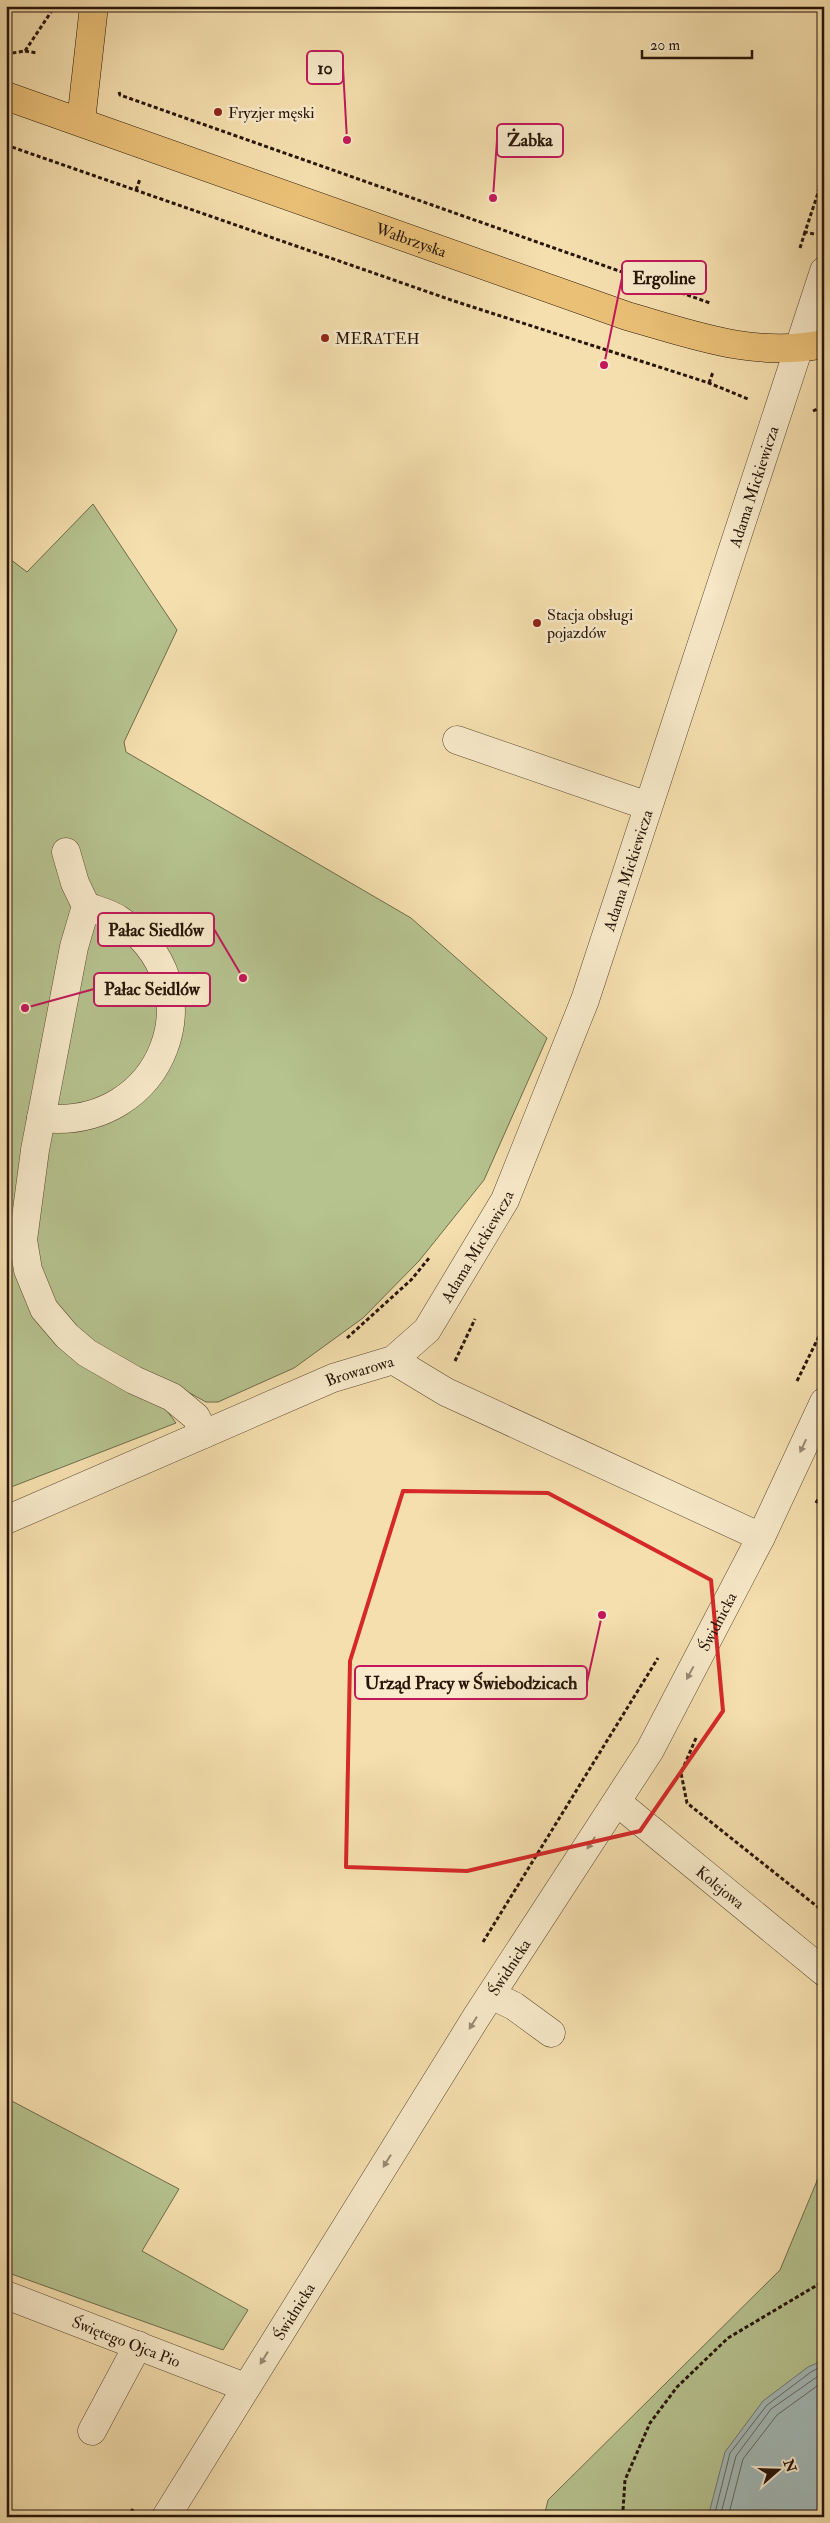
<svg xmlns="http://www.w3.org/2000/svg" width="830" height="2523" font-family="'IM FELL Double Pica',serif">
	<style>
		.green { fill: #b6c38f; stroke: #6f6c4c }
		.water { fill: #a2b9b7; stroke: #717771 }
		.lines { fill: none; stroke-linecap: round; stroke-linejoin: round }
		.shore { stroke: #656760; stroke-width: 1 }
		.minor-casing { stroke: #5b4832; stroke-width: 29 }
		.major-casing { stroke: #281509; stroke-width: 29 }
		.path { stroke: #281509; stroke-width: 3; stroke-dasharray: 4 2.5; stroke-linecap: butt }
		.minor { stroke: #f8eaca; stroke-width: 28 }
		.major { stroke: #eac077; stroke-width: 28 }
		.oneway { fill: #9a8a73 }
		.marked { fill: none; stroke: #d62828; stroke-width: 4; stroke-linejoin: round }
		.poi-dot { fill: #8f2418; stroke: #f8eaca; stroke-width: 2 }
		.labels { text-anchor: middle; stroke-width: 5; stroke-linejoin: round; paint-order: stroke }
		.poi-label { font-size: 16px; fill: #281509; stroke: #f8eaca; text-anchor: start }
		.street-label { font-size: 16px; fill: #281509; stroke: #f8eaca }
		.leader { fill: none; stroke: #c2185b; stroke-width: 2 }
		.callout-dot { fill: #c2185b; stroke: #f8eaca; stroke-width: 2 }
		.callout { fill: #f8eaca; stroke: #c2185b; stroke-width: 2 }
		.callout-label { font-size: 18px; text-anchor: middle; font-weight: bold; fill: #281509 }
	</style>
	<rect width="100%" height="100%" fill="#f5dfae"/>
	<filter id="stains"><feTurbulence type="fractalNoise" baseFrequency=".004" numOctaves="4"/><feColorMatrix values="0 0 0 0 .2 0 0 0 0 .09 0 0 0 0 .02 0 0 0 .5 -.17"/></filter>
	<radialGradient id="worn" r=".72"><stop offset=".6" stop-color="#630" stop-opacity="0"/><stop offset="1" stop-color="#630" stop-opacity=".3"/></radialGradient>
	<g class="green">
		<path d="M 93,504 L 177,630 L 124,742 L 126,752 L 411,918 L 547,1038 L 484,1180 L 419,1261 L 363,1318 L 294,1368 L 218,1402 L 206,1402 L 179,1387 L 165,1408 L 176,1423 L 6,1489 L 6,556 L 27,572 Z"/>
		<path d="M 6,2098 L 179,2189 L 142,2251 L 248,2310 L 223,2350 L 6,2272 Z"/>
		<path d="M 824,2164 L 824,2517 L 544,2517 L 548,2500 L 780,2270 Z"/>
	</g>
	<path class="water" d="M 824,2360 L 824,2517 L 708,2517 L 725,2452 L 763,2401 L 808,2367 Z"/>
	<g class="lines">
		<g class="shore">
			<path d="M 714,2517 L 730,2453 L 767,2405 L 811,2372 L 824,2365"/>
			<path d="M 720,2517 L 736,2456 L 771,2409 L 824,2372"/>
			<path d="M 728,2517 L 743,2459 L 777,2415 L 824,2381"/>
		</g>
		<defs>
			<g id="minor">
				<path d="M 457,740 L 648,806"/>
				<path d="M 66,852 L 75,883 L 86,906 L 74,947 L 35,1150 L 23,1240 L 28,1270 L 44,1309 L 67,1336 L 87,1353 L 134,1380 L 172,1397 L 196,1417 L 204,1434"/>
				<path d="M 41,1118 C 165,1132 219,983 118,919 C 109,913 96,910 86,906"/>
				<path d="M 393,1360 L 446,1392 L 761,1537"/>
				<path id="s1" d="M 6,1520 L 333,1378 L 393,1360 L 427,1330 L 505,1200 L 585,1000 L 824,271"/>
				<path id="s2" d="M 617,1802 L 824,1972"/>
				<path d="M 491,1995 L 514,2006 L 551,2033"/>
				<path id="s3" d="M 6,2295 L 245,2387"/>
				<path d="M 92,2431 L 138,2345"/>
				<path id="s4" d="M 166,2517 L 477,2016 L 650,1750 L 761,1537 L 824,1402"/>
			</g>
			<g id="major">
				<path id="s5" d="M 6,96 L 627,316 C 694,335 753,358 824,344"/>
				<path d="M 81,121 L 94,6"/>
			</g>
		</defs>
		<use href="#minor" class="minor-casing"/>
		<use href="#major" class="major-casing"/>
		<g class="path">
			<path d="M 25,51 L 37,53"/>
			<path d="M 6,54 L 25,51 L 55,6"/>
			<path d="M 119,92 L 120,95 L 710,303"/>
			<path d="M 6,145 L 454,301 L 709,383 L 748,399"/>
			<path d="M 136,190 L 140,179"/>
			<path d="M 814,234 L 805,232 L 824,175"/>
			<path d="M 800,248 L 805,232"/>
			<path d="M 709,383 L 713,372"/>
			<path d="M 813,411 L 824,406"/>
			<path d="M 347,1338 L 411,1280 L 430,1257"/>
			<path d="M 455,1361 L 475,1319"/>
			<path d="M 797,1381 L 824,1326"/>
			<path d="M 816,1503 L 824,1488"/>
			<path d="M 696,1738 L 681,1773 L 687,1803 L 824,1912"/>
			<path d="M 483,1942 L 658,1658"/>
			<path d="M 623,2510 L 625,2480 L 650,2423 L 677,2387 L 728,2338 L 824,2281"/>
			<path d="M 128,2517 L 133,2509"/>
		</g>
		<use href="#minor" class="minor"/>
		<use href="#major" class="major"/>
	</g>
	<defs><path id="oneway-solid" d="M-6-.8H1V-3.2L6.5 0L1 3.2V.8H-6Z" transform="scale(1.25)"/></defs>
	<g class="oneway">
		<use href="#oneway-solid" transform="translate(803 1446) rotate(115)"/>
		<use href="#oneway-solid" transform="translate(690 1673) rotate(118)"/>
		<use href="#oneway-solid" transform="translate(591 1843) rotate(123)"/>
		<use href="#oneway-solid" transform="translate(473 2023) rotate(122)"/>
		<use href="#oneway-solid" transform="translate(387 2161) rotate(122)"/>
		<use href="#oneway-solid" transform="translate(264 2358) rotate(122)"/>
	</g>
	<path class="marked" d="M 403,1491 L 548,1493 L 711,1580 L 723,1711 L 640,1831 L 467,1871 L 346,1867 L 350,1661 Z"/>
	<g class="poi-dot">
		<circle cx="218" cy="112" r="5"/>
		<circle cx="325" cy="338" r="5"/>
		<circle cx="537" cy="623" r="5"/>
	</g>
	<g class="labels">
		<g class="poi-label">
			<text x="228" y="118">Fryzjer męski</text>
			<text x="335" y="344">MERATEH</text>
			<text x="547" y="620">Stacja obsługi<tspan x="547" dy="18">pojazdów</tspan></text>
		</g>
		<g class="street-label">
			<text dy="6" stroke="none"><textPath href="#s5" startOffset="430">Wałbrzyska</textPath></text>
			<text dy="6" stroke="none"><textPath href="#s1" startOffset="1372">Adama Mickiewicza</textPath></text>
			<text dy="6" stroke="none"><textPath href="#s1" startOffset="968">Adama Mickiewicza</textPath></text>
			<text dy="6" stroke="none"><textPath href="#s1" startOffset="562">Adama Mickiewicza</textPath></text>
			<text dy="6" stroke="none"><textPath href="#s1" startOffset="384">Browarowa</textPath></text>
			<text dy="6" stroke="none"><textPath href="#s4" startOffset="1052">Świdnicka</textPath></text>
			<text dy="6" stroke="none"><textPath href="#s2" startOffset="134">Kolejowa</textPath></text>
			<text dy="6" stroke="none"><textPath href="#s4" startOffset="648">Świdnicka</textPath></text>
			<text dy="6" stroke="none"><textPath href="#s4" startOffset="242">Świdnicka</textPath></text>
			<text dy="6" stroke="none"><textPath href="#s3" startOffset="129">Świętego Ojca Pio</textPath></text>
		</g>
	</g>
	<path class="leader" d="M347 140L343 68M493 198L497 140M604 365L622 278M243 978L214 929M25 1008L94 989M602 1615L587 1682"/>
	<g class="callout-dot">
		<circle cx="347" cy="140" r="5"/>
		<circle cx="493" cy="198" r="5"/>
		<circle cx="604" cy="365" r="5"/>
		<circle cx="243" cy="978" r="5"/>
		<circle cx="25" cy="1008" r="5"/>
		<circle cx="602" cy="1615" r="5"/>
	</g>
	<g class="callout">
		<rect x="307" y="51" width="36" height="33" rx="5"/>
		<rect x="497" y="124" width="66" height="33" rx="5"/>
		<rect x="622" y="261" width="84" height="33" rx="5"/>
		<rect x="98" y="913" width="116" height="33" rx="5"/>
		<rect x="94" y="973" width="116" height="33" rx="5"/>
		<rect x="355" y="1666" width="232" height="33" rx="5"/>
	</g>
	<g class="callout-label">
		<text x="325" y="74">10</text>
		<text x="530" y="146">Żabka</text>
		<text x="664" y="284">Ergoline</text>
		<text x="156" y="936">Pałac Siedlów</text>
		<text x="152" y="995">Pałac Seidlów</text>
		<text x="471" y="1689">Urząd Pracy w Świebodzicach</text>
	</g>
	<rect width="830" height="2523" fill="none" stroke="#f5dfae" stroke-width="25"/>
	<rect x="8" y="8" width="815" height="2508" fill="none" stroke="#281509" stroke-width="2.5"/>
	<rect x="12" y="12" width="805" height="2498" fill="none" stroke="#281509"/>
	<g transform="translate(778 2470) rotate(70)" stroke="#f8eaca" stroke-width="4" paint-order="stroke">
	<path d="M0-4L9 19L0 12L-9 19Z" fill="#281509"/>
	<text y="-8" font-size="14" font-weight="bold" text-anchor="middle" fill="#281509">N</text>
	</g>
	<path d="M642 50v8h110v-8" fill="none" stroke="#281509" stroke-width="2.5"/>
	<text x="650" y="50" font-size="15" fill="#281509" stroke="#f8eaca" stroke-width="4" paint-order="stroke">20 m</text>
	<rect width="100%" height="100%" filter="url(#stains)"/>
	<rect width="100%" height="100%" fill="url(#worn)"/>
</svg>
